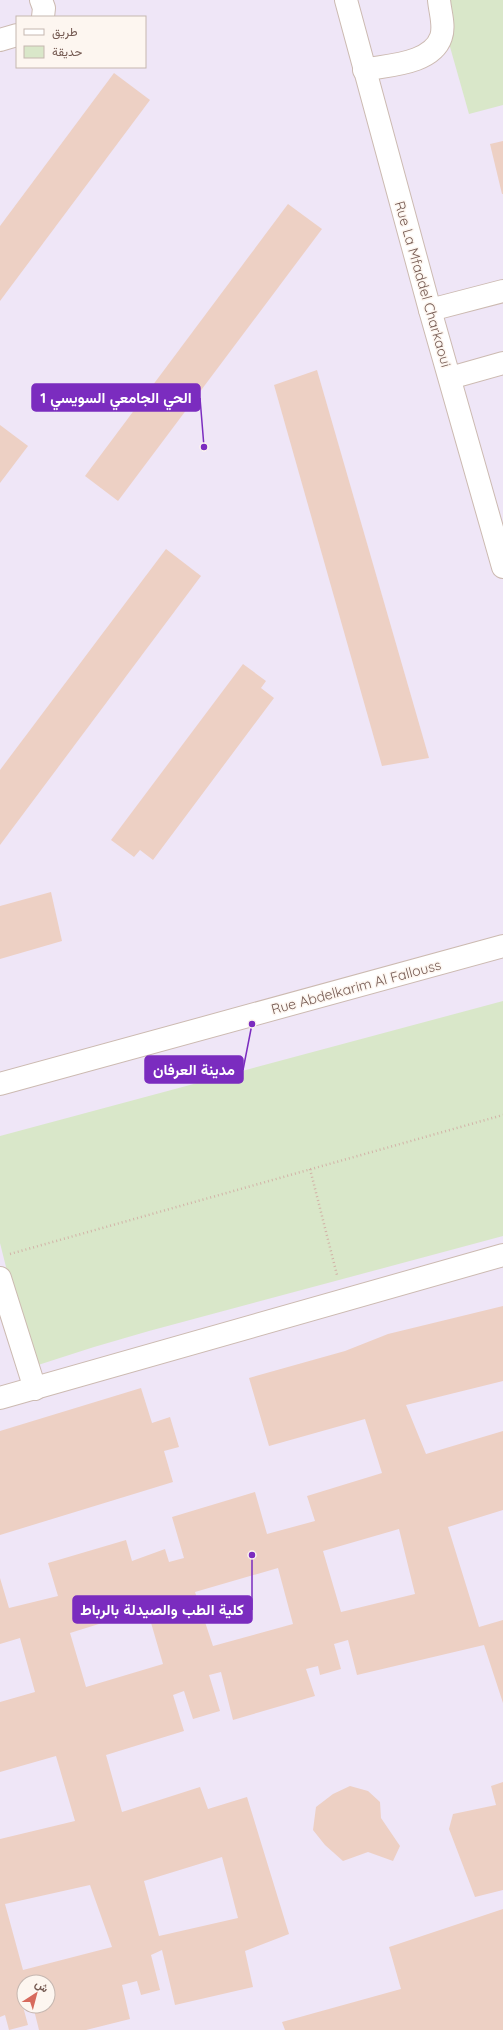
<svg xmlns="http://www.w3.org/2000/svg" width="503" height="2030" font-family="Quicksand,Vazirmatn,sans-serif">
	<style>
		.education { fill: #efe6f7; fill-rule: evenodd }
		.green { fill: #d9e7c9 }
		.building { fill: #edd0c4; fill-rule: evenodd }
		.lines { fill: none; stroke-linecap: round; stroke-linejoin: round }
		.minor-casing { stroke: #ccbab1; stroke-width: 24 }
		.path { stroke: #d2b3a7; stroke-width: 2.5; stroke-dasharray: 1 3; stroke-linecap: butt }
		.minor { stroke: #fff; stroke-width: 22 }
		.labels { text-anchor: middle; stroke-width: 3; stroke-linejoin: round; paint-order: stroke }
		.street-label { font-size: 14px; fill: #735850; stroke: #fdf6f0 }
		.leader { fill: none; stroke: #7b2cbf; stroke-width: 1.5 }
		.callout-dot { fill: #7b2cbf; stroke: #fdf6f0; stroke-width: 1.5 }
		.callout { fill: #7b2cbf; stroke: #7b2cbf; stroke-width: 1.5 }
		.callout-label { font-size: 15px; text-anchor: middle; font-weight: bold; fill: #fff }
	</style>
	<rect width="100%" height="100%" fill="#faf2ea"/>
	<path class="education" d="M 0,0 L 503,0 L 503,2030 L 0,2030 ZM 17,17 L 145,17 L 145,67 L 17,67 ZM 24,1982 L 48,1982 L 48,2006 L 24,2006 Z"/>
	<g class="green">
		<path d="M 441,0 L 503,0 L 503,105 L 469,114 L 439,8 Z"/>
		<path d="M 503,1001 L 503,1236 L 149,1331 L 94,1347 L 35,1366 L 17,1311 L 0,1243 L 0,1136 Z"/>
	</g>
	<g class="building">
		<path d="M 114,73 L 150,100 L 0,301 L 0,226 Z"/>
		<path d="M 503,141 L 503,194 L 502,194 L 490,144 Z"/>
		<path d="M 288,204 L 322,229 L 118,501 L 85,476 Z"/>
		<path d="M 317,370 L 429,758 L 382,766 L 274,385 Z"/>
		<path d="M 0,425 L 28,446 L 0,483 Z"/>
		<path d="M 166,549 L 201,576 L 0,845 L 0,770 Z"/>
		<path d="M 243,664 L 266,681 L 261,688 L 274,698 L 153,860 L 140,850 L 134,857 L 111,840 Z"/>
		<path d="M 51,892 L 62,941 L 0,959 L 0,906 Z"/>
		<path d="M 503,1306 L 503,1381 L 406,1405 L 426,1454 L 503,1431 L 503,1510 L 448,1527 L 479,1627 L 503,1620 L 503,1703 L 484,1645 L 357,1675 L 348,1640 L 334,1644 L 341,1669 L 320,1675 L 318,1666 L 306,1669 L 315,1696 L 233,1720 L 221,1672 L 209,1675 L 220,1711 L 193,1719 L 184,1691 L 173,1695 L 184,1731 L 106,1755 L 122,1812 L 200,1787 L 208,1809 L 247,1797 L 289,1934 L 245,1951 L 253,1987 L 175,2005 L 162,1950 L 151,1955 L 160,1990 L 141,1995 L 137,1981 L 122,1985 L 130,2019 L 86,2030 L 39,2030 L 33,2006 L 48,2006 L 48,1982 L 24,1982 L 24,1986 L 18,1988 L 28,2025 L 9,2030 L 5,2015 L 0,2017 L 0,1839 L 75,1821 L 56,1756 L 0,1772 L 0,1702 L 35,1692 L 20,1638 L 0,1644 L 0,1578 L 9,1608 L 58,1596 L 48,1563 L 126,1540 L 132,1561 L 165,1549 L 169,1562 L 184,1558 L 172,1517 L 255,1492 L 267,1534 L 315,1521 L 307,1496 L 382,1473 L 365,1419 L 269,1446 L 249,1378 L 345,1351 L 388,1334 ZM 399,1529 L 415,1594 L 341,1612 L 323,1551 ZM 278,1568 L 293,1624 L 213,1646 L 195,1592 ZM 147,1609 L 163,1664 L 86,1687 L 70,1633 ZM 222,1857 L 238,1918 L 159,1936 L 144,1881 ZM 90,1885 L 112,1947 L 23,1970 L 5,1904 Z"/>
		<path d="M 141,1388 L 152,1423 L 170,1417 L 179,1447 L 164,1451 L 173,1482 L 0,1535 L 0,1431 Z"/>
		<path d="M 503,1782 L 503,1890 L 475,1897 L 449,1829 L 453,1814 L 496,1805 L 491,1786 Z"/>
		<path d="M 350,1786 L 368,1791 L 380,1802 L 381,1818 L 400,1846 L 393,1861 L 368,1852 L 343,1861 L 325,1845 L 313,1830 L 316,1807 L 333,1794 Z"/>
		<path d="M 503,1909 L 503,2030 L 285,2030 L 282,2022 L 401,1989 L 389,1947 Z"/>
	</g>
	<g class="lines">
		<defs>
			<g id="minor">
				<path d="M 41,0 L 44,8 L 43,17"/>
				<path d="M 346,0 L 430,310 L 503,567"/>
				<path d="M 0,40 L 17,35"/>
				<path d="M 364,70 C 388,65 432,64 441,37 C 445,26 440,12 439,0"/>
				<path d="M 430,310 L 503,291"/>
				<path d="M 450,378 L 503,363"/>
				<path d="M 0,1084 L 503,946"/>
				<path d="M 0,1278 L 35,1389"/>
				<path d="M 0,1398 L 503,1255"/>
			</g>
		</defs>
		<use href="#minor" class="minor-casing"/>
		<g class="path">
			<path d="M 310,1169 L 337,1275"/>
			<path d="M 10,1254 L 503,1115"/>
		</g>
		<use href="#minor" class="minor"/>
	</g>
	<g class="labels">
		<g class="street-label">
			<text transform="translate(423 284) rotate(74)" y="5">Rue La Mfaddel Charkaoui</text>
			<text transform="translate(356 987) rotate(-15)" y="5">Rue Abdelkarim Al Fallouss</text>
		</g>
	</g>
	<path class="leader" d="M204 447L200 398M252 1024L243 1070M252 1555L252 1610"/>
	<g class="callout-dot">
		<circle cx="204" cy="447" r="4"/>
		<circle cx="252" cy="1024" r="4"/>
		<circle cx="252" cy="1555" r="4"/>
	</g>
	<g class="callout">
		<rect x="32" y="384" width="168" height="27" rx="4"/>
		<rect x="145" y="1056" width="98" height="27" rx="4"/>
		<rect x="73" y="1596" width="179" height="27" rx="4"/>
	</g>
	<g class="callout-label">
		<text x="116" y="403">الحي الجامعي السويسي 1</text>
		<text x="194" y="1075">مدينة العرفان</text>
		<text x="162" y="1615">كلية الطب والصيدلة بالرباط</text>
	</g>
	<rect x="16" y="16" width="130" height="52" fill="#fdf6f0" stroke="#c6b7b0"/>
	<rect x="24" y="29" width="20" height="6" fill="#ffffff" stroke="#c6b7b0"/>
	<text x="52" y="36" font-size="12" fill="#735850">طريق</text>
	<rect x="24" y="46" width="20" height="12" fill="#d9e7c9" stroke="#c6b7b0"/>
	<text x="52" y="56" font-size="12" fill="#735850">حديقة</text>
	<g transform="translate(36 1994) rotate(36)"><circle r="19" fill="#fdf6f0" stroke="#c6b7b0"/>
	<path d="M0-3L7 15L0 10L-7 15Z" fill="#d76a5d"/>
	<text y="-6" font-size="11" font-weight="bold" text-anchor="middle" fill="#735850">ش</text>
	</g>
</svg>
